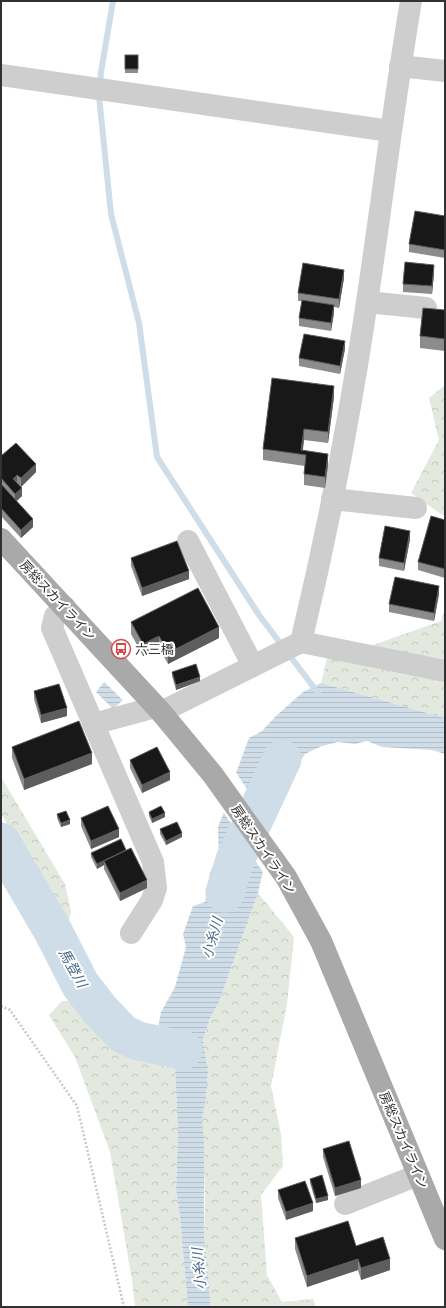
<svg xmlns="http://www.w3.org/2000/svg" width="446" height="1308" font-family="'Nunito Sans','Noto Sans JP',sans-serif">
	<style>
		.forest { fill: url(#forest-crowns) }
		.water { fill: url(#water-rules) }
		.pier { fill: #fff }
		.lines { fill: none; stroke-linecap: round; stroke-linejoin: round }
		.stream { stroke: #cfdde9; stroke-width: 6 }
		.river { stroke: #cfdde9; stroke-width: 39 }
		.path { stroke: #c8c8c8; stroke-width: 2.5; stroke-dasharray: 2 2; stroke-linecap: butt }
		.minor { stroke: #cecece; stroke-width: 22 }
		.major { stroke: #a9a9a9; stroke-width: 22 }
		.wall { fill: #8c8c8c }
		.shaded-wall { fill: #5d5d5d }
		.building { fill: #181818; stroke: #5d5d5d }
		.labels { text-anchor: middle; stroke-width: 4; stroke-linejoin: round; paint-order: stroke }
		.street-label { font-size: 13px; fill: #313131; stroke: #fff }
		.poi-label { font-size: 13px; fill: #313131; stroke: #fff; text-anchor: start }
		.water-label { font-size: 14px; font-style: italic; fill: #476a8a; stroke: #fff }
	</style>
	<defs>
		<pattern id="forest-crowns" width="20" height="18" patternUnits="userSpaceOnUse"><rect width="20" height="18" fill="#e3e9de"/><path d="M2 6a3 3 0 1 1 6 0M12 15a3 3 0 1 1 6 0" fill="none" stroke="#c3c8bf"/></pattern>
		<pattern id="water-rules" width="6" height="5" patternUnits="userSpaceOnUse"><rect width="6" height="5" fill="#cfdde9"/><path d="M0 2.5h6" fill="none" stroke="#b2bec8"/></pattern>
	</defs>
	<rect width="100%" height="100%" fill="#fff"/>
	<g class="forest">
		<path d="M 445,385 L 445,517 L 411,493 L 439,440 L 429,398 Z"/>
		<path d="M 445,609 L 445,718 L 321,683 L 327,658 L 365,659 L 373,645 L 441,621 Z"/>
		<path d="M 1,777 L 65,884 L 71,911 L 66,934 L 1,813 Z"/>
		<path d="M 258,893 L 294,937 L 287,1004 L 271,1086 L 281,1134 L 283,1166 L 261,1195 L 267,1275 L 282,1302 L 313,1299 L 316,1307 L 211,1307 L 204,1237 L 205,1199 L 202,1119 L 206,1100 L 208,1072 L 203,1039 L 211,1016 L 219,1002 Z"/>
		<path d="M 79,1000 L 101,1034 L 143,1043 L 156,1047 L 159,1055 L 168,1056 L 175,1068 L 178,1131 L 176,1189 L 180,1217 L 188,1307 L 135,1307 L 132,1280 L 110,1152 L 75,1057 L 49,1015 L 62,1001 Z"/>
	</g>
	<g class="water">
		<path d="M 104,682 L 123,700 L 113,709 L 96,692 Z"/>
		<path d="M 321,683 L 445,718 L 445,754 L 432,750 L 382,747 L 367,741 L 355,744 L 338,742 L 322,746 L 305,754 L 297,765 L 296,774 L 281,794 L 270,823 L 236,773 L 249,738 L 262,731 L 277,715 L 303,692 Z"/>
		<path d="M 224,812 L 263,871 L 258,893 L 219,1002 L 211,1016 L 203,1039 L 208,1072 L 206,1100 L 202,1119 L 204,1144 L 204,1236 L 211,1307 L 188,1307 L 180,1217 L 176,1189 L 178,1131 L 175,1068 L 169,1056 L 159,1055 L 154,1044 L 159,1023 L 161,1012 L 175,987 L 186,947 L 183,934 L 193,906 L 205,902 L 210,872 L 219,860 L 218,827 Z"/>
	</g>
	<g class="pier">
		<path d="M 235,771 L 248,791 L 271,824 L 269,824 L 246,792 L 234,774 Z"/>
		<path d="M 222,810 L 225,810 L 264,870 L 264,874 Z"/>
	</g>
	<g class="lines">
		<path class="stream" d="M 113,1 L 101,72 L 99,96 L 111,214 L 139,323 L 157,457 L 259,615 L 318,693"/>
		<g class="river">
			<path d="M 1,842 L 53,931 L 80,984 L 100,1010 L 123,1034 L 138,1041 L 183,1050"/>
			<path d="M 225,893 L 235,860 L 282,759"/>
		</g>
		<path class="path" d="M 1,1006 L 10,1010 L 77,1106 L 124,1307"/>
		<g class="minor">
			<path d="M 400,66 L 445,71"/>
			<path d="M 1,75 L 390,131"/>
			<path d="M 367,302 L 426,308"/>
			<path d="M 332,499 L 416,508"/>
			<path d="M 188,541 L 253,666"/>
			<path d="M 65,607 L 55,616 L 52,628 L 153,862 L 156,888 L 152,900 L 131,933"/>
			<path d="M 301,642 L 445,671"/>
			<path d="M 161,712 L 301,642 C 328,530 350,416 367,302 C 382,202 394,101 411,1"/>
			<path d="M 93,724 L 156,707"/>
			<path d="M 345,1204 L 418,1175"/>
		</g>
		<path class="major" d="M 1,539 L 161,712 L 213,775 L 286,877 L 321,941 L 445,1239"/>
	</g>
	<g class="wall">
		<rect x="125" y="55" width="13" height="18"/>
		<path d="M 445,216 L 445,258 L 409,252 L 409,244 Z"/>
		<path d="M 434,273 L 432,294 L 403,292 L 403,284 Z"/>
		<path d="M 344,278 L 339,308 L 334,307 L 334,313 L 331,331 L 299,326 L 299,318 L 302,301 L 298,301 L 298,293 Z"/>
		<path d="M 445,309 L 445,351 L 420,348 L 420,336 L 445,310 Z"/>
		<path d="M 345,349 L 340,374 L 299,366 L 299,358 Z"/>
		<path d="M 334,397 L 328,443 L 304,440 L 303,450 L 328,465 L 325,488 L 304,485 L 304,474 L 305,466 L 263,460 L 263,449 Z"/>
		<path d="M 1,456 L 36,472 L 21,487 L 17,483 L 22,496 L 17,501 L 33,527 L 21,538 L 1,516 Z"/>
		<path d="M 445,520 L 445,578 L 418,570 L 418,562 Z"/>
		<path d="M 410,539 L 404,571 L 379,566 L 379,558 Z"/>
		<path d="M 131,558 L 189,579 L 142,596 L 131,566 Z"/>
		<path d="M 439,594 L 434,621 L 389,612 L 389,604 Z"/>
		<path d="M 131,622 L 219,638 L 168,664 L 159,647 L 143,656 L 131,634 Z"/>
		<path d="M 172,672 L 200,681 L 176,690 L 172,676 Z"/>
		<path d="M 34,691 L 67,716 L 41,723 L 34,699 Z"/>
		<path d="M 12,747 L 92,764 L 24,790 L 12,758 Z"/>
		<path d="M 130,760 L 170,780 L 142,793 L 130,768 Z"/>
		<path d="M 149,812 L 165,817 L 152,823 L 149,816 Z"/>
		<path d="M 57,814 L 70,824 L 61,827 L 57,818 Z"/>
		<path d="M 81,818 L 119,837 L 91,849 L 81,826 Z"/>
		<path d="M 160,829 L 182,837 L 166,845 L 160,834 Z"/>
		<path d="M 126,850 L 147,888 L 120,901 L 104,869 L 104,865 L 97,869 L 91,857 L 91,853 Z"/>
		<path d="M 323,1149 L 361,1188 L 335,1196 L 323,1157 Z"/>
		<path d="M 310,1179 L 328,1200 L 316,1203 L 310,1183 Z"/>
		<path d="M 278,1190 L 313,1211 L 286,1220 L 278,1198 Z"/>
		<path d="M 295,1238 L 356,1246 L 390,1270 L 361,1280 L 358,1270 L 307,1287 L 295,1249 Z"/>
	</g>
	<g class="shaded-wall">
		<path d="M 434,265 L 434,273 L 432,294 L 432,286 Z"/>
		<path d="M 344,270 L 344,278 L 339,308 L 339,299 Z"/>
		<path d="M 334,305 L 334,313 L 331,331 L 331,323 Z"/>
		<path d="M 345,341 L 345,349 L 340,374 L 340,366 Z"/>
		<path d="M 334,386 L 334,397 L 328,443 L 328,432 Z"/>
		<path d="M 304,429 L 304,440 L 302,454 L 301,450 Z"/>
		<path d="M 328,454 L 328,465 L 325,488 L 325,477 Z"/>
		<path d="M 36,464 L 36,472 L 21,487 L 21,478 Z"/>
		<path d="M 17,475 L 17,483 L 13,487 L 13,479 Z"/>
		<path d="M 22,488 L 22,496 L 15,502 L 15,494 Z"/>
		<path d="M 33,519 L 33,527 L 21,538 L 21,530 Z"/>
		<path d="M 410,531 L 410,539 L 404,571 L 404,563 Z"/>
		<path d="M 189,571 L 189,579 L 142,596 L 142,588 Z"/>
		<path d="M 439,586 L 439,594 L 434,621 L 434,613 Z"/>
		<path d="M 219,627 L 219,638 L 168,664 L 168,653 Z"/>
		<path d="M 159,636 L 159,647 L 143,656 L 143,644 Z"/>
		<path d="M 200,677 L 200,681 L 176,690 L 176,685 Z"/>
		<path d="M 67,708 L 67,716 L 41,723 L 41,715 Z"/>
		<path d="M 92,753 L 92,764 L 24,790 L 24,779 Z"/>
		<path d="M 170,772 L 170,780 L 142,793 L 142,785 Z"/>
		<path d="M 165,813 L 165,817 L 152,823 L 152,819 Z"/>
		<path d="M 70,820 L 70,824 L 61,827 L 61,823 Z"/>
		<path d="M 119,829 L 119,837 L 91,849 L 91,841 Z"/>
		<path d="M 182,833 L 182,837 L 166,845 L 166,841 Z"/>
		<path d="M 104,861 L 104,865 L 97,869 L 97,864 Z"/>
		<path d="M 147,880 L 147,888 L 120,901 L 120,893 Z"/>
		<path d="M 361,1180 L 361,1188 L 335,1196 L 335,1188 Z"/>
		<path d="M 328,1196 L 328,1200 L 316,1203 L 316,1199 Z"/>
		<path d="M 313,1203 L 313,1211 L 286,1220 L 286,1212 Z"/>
		<path d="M 358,1259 L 358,1270 L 307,1287 L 307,1276 Z"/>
		<path d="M 390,1259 L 390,1270 L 361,1280 L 361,1268 Z"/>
	</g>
	<g class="building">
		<rect x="125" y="55" width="13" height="14"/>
		<path d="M 415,211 L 445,216 L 445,250 L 409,244 Z"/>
		<path d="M 405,262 L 434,265 L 432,286 L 403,284 Z"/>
		<path d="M 303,263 L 344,270 L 339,299 L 298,293 Z"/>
		<path d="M 302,300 L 334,305 L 331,323 L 299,318 Z"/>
		<path d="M 423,308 L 445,310 L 445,309 L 445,339 L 420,336 Z"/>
		<path d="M 304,334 L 345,341 L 340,366 L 299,358 Z"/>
		<path d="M 272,378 L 334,386 L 328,432 L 304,429 L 301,450 L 328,454 L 325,477 L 304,474 L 306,455 L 263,449 Z"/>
		<path d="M 16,443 L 36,464 L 21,478 L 17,475 L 13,479 L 22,488 L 15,494 L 1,478 L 1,466 L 2,465 L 1,463 L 1,456 Z"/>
		<path d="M 1,484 L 33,519 L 21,530 L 1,508 Z"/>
		<path d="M 431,516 L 445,520 L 445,569 L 418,562 Z"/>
		<path d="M 385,526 L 410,531 L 404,563 L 379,558 Z"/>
		<path d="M 177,541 L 189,571 L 142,588 L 131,558 Z"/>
		<path d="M 395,577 L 439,586 L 434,613 L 389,604 Z"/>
		<path d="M 198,588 L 219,627 L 168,653 L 159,636 L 143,644 L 131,622 Z"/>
		<path d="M 196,664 L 200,677 L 176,685 L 172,672 Z"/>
		<path d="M 59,684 L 67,708 L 41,715 L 34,691 Z"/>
		<path d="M 79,721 L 92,753 L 24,779 L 12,747 Z"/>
		<path d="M 157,747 L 170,772 L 142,785 L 130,760 Z"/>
		<path d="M 108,806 L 119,829 L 91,841 L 81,818 Z"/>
		<path d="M 161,806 L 165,813 L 152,819 L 149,812 Z"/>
		<path d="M 66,811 L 70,820 L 61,823 L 57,814 Z"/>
		<path d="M 177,822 L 182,833 L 166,841 L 160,829 Z"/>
		<path d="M 121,839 L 126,850 L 97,864 L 91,853 Z"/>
		<path d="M 131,848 L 147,880 L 120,893 L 104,861 Z"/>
		<path d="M 349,1141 L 361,1180 L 335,1188 L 323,1149 Z"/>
		<path d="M 322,1175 L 328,1196 L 316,1199 L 310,1179 Z"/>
		<path d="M 305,1181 L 313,1203 L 286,1212 L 278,1190 Z"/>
		<path d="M 348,1221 L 356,1246 L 383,1237 L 390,1259 L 361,1268 L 358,1259 L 307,1276 L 295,1238 Z"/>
	</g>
	<defs>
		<symbol id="bus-ring" viewBox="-11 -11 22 22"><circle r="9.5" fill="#fff" stroke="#d24a48" stroke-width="1.5"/><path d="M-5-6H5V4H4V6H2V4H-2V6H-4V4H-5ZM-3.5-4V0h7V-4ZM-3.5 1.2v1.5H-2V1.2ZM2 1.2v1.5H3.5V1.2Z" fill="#d24a48"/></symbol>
	</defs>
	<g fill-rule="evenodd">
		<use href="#bus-ring" x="110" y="638" width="22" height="22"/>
	</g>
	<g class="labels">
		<g class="street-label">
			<text transform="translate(58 600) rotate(47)" y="5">房総スカイライン</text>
			<text transform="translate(264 849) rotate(56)" y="5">房総スカイライン</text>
			<text transform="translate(404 1140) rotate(67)" y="5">房総スカイライン</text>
		</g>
		<g class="poi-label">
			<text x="135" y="654">六三橋</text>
		</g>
		<g class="water-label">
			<text transform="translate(212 938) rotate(-74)" y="5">小糸川</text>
			<text transform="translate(73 968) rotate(61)" y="5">馬登川</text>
			<text transform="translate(199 1269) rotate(-95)" y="5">小糸川</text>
		</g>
	</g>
	<rect width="446" height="1308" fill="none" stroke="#313131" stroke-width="4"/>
</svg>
